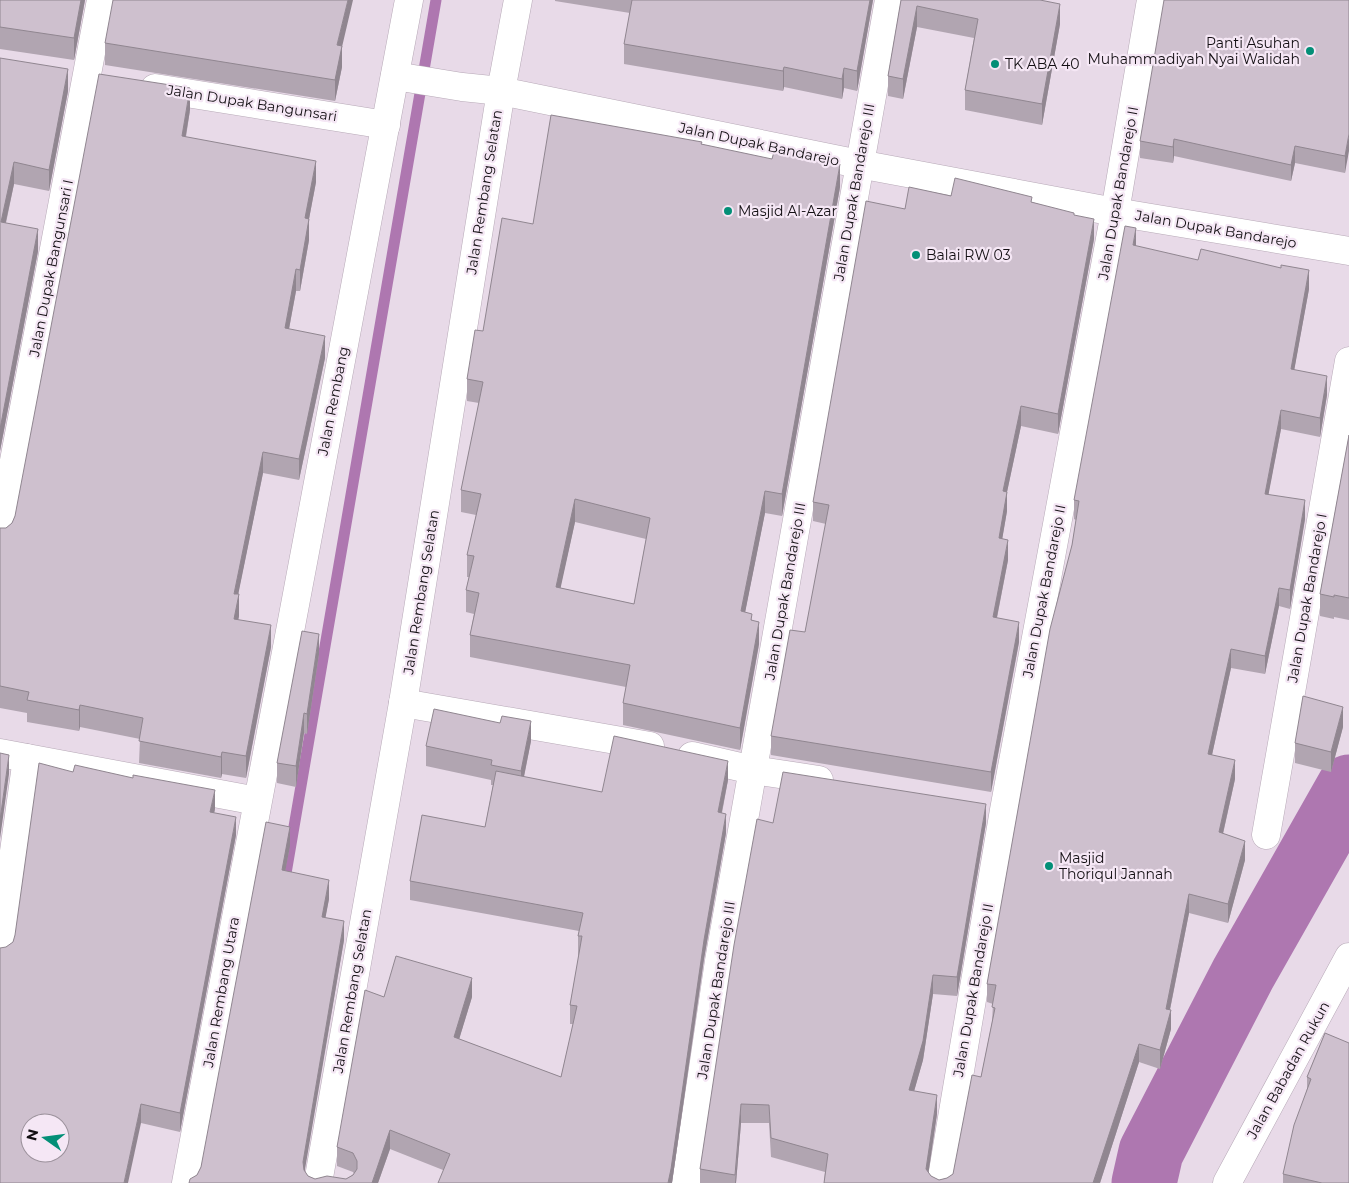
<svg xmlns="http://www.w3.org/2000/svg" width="1349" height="1183" font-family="Montserrat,sans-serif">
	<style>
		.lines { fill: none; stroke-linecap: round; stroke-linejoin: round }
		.stream { stroke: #ae77b0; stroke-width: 11 }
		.river { stroke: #ae77b0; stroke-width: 65 }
		.minor-casing { stroke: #b7a9b7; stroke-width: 29 }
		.minor { stroke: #fff; stroke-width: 28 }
		.wall { fill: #b1a5b1; fill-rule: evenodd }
		.shaded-wall { fill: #908690 }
		.building { fill: #cec0ce; stroke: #908690; fill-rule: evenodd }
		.poi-dot { fill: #038f77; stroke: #f5e7f5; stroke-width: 2 }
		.labels { text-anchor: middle; stroke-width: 4.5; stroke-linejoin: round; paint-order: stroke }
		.poi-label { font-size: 14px; fill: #130f13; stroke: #f5e7f5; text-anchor: start }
		.street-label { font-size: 14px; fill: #130f13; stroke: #f5e7f5 }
	</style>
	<rect width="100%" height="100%" fill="#e8dae8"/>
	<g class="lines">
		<path class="stream" d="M 284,885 L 436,0"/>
		<path class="river" d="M 1144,1183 L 1151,1152 L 1243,974 L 1349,787"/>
		<defs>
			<g id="minor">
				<path d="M 395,76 L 462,87 L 501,91 L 859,164 L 1115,212 L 1349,251"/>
				<path d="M 155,88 L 386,125"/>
				<path d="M 0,535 L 101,0"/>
				<path d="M 403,703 L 650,746"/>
				<path d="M 0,753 L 257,801"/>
				<path d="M 692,756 L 753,770 L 819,780"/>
				<path d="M 1266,835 L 1349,361"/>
				<path d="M 0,952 L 27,758"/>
				<path d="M 186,1183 L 409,0"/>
				<path d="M 318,1183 L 403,703 L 501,91 L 518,0"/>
				<path d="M 686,1183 L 719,961 L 889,0"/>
				<path d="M 941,1183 L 1004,810 L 1115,212 L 1151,0"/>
				<path d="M 1227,1183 L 1349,957"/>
			</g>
		</defs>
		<use href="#minor" class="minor-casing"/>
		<use href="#minor" class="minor"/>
	</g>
	<g class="wall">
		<path d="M 0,0 L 85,0 L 74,60 L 0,49 Z"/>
		<path d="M 555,0 L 873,0 L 857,91 L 844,88 L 842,99 L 784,87 L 783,91 L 624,64 L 624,44 L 630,13 L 555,1 Z"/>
		<path d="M 901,0 L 1060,24 L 1042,125 L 965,110 L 965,90 L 974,38 L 917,27 L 903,99 L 888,96 L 888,76 Z"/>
		<path d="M 1349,0 L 1345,173 L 1295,163 L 1291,181 L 1174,156 L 1173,163 L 1140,158 L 1140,141 Z"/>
		<path d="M 105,43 L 342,47 L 342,67 L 335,101 L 105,65 Z"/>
		<path d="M 0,58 L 68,91 L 49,191 L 14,184 L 6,223 L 38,251 L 0,451 Z"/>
		<path d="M 190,110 L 186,137 L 316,182 L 309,219 L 309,240 L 300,291 L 296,291 L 289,329 L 325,358 L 299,480 L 263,473 L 238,594 L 239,616 L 238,620 L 271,647 L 246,778 L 222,774 L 221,778 L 139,763 L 140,739 L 80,727 L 79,731 L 27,722 L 27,713 L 0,708 L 0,528 L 6,528 L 12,523 Z"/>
		<path d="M 702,144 L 840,187 L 782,516 L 765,513 L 745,612 L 752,620 L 759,644 L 740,750 L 623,725 L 623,703 L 626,687 L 470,657 L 470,635 L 474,614 L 466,612 L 466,590 L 469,577 L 467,577 L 467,555 L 476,515 L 461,512 L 461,490 L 479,403 L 467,401 L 467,379 L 483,331 L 533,224 ZM 575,522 L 646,539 L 634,604 L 560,588 Z"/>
		<path d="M 951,196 L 1032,202 L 1074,215 L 1094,239 L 1058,434 L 1021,426 L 1007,492 L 1007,511 L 1002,539 L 1008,560 L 997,618 L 1019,642 L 991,792 L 771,755 L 771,736 L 805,632 L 826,524 L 813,521 L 813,502 L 905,209 Z"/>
		<path d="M 1136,246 L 1309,289 L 1294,370 L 1327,395 L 1320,437 L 1281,429 L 1268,495 L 1305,519 L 1290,609 L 1279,606 L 1265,674 L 1231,668 L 1212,755 L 1235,779 L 1223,834 L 1245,860 L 1228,923 L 1189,913 L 1170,1010 L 1171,1029 L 1160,1069 L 1139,1062 L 1100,1183 L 824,1183 L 825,1172 L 771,1157 L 769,1123 L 741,1123 L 736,1183 L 700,1183 L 700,1169 L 773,823 L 986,823 L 957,996 L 933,994 L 923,1060 L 914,1091 L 937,1114 L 928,1172 L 931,1176 L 939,1180 L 947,1178 L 953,1174 L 981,1077 L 992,1022 L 993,1004 L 987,1002 L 987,984 L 1072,545 L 1076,520 L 1074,519 L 1074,500 Z"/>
		<path d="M 1349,435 L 1349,620 L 1334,617 L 1334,619 L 1320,616 L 1320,594 Z"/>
		<path d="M 319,654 L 307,734 L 304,733 L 296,787 L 277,783 L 277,763 Z"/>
		<path d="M 1343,727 L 1331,772 L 1295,763 L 1295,743 Z"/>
		<path d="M 531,741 L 524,777 L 602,792 L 728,780 L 722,813 L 726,833 L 704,959 L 672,1183 L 443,1170 L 390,1149 L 378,1183 L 189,1183 L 197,1175 L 201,1167 L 290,846 L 285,871 L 329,899 L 325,918 L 344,940 L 304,1171 L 308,1176 L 315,1179 L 346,1179 L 354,1174 L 353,1172 L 337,1166 L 337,1147 L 384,997 L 472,997 L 459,1039 L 561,1077 L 573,1024 L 570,1024 L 570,1005 L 579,955 L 578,955 L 578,936 L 579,931 L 410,900 L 410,881 L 485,827 L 493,785 L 491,785 L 491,780 L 426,766 L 426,746 Z"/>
		<path d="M 215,809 L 214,813 L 236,835 L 180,1132 L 141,1123 L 6,947 Z"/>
		<path d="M 1325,1033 L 1349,1183 L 1283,1183 L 1283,1174 L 1307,1089 L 1307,1077 Z"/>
	</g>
	<g class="shaded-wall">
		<path d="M 81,0 L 85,0 L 74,60 L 74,38 Z"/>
		<path d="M 348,0 L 353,0 L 342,47 L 342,67 L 335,101 L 335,80 L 337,45 Z"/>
		<path d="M 870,0 L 873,0 L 857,91 L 857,71 Z"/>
		<path d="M 1060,4 L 1060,24 L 1042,125 L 1042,104 Z"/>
		<path d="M 917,6 L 917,27 L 903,99 L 903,79 Z"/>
		<path d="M 784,67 L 784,87 L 783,91 L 783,71 Z"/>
		<path d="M 844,68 L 844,88 L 842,99 L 842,79 Z"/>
		<path d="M 68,69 L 68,91 L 49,191 L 49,170 Z"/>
		<path d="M 190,88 L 190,110 L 182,158 L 182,136 Z"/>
		<path d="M 1349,134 L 1349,151 L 1345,173 L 1345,156 Z"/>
		<path d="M 1174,139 L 1174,156 L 1173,163 L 1173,147 Z"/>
		<path d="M 1295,146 L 1295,163 L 1291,181 L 1291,165 Z"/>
		<path d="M 316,161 L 316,182 L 305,240 L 305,218 Z"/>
		<path d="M 14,162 L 14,184 L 1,244 L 1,222 Z"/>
		<path d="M 840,164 L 840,187 L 782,516 L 782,494 Z"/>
		<path d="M 309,219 L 309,240 L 300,291 L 300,270 Z"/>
		<path d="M 1094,219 L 1094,239 L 1058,434 L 1058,414 Z"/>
		<path d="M 1136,228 L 1136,247 L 1133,245 Z"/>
		<path d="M 38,229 L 38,251 L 0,451 L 0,429 Z"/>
		<path d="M 296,269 L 296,291 L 285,350 L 285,328 Z"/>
		<path d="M 1309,270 L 1309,289 L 1291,388 L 1291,369 Z"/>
		<path d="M 325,336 L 325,358 L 299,480 L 299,459 Z"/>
		<path d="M 1327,376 L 1327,395 L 1320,437 L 1320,418 Z"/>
		<path d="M 1021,406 L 1021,426 L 1007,492 L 1007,511 L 999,558 L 999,538 L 1003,491 Z"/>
		<path d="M 1281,410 L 1281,429 L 1265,513 L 1265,494 Z"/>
		<path d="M 263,452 L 263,473 L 234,615 L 234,594 Z"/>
		<path d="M 765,491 L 765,513 L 741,633 L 741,611 Z"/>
		<path d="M 575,499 L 575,522 L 556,609 L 556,587 Z"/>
		<path d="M 1305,500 L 1305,519 L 1290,609 L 1290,590 Z"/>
		<path d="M 1008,540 L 1008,560 L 993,637 L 993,617 Z"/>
		<path d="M 1279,588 L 1279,606 L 1265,674 L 1265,656 Z"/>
		<path d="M 239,594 L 239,616 L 234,641 L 234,619 Z"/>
		<path d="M 759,622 L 759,644 L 740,750 L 740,728 Z"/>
		<path d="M 1019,622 L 1019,642 L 991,792 L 991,772 Z"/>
		<path d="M 271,625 L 271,647 L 246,778 L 246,756 Z"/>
		<path d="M 319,634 L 319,654 L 307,734 L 307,714 Z"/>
		<path d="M 1231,649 L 1231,668 L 1208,773 L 1208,754 Z"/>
		<path d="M 80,705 L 80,727 L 79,731 L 79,710 Z"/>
		<path d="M 1343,707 L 1343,727 L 1331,772 L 1331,752 Z"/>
		<path d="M 304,713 L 304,733 L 296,787 L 296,766 Z"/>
		<path d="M 531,721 L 531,741 L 521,791 L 521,771 Z"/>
		<path d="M 222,752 L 222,774 L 221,778 L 221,757 Z"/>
		<path d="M 9,755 L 9,774 L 0,839 L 0,820 Z"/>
		<path d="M 1235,760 L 1235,779 L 1219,851 L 1219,832 Z"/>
		<path d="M 728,761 L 728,780 L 718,831 L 718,812 Z"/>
		<path d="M 215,790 L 215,809 L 210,831 L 210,812 Z"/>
		<path d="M 986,804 L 986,823 L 957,996 L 957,977 Z"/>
		<path d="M 726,814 L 726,833 L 704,959 L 672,1183 L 668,1183 L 704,940 Z"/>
		<path d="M 236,817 L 236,835 L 180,1132 L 180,1113 Z"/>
		<path d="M 290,827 L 290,846 L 282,889 L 282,870 Z"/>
		<path d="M 1245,841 L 1245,860 L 1228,923 L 1228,904 Z"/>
		<path d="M 329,880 L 329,899 L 322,936 L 322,917 Z"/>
		<path d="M 1189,894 L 1189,913 L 1167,1024 L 1171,1010 L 1171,1029 L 1160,1069 L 1160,1050 L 1166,1009 Z"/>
		<path d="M 344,921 L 344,940 L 303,1181 L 303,1162 Z"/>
		<path d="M 933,975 L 933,994 L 923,1060 L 909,1109 L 909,1090 Z"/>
		<path d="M 472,978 L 472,997 L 454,1056 L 454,1037 Z"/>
		<path d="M 1139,1044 L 1139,1062 L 1100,1183 L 1093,1183 Z"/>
		<path d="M 937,1095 L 937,1114 L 927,1183 L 926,1169 Z"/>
		<path d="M 141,1104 L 141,1123 L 128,1183 L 124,1183 Z"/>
		<path d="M 741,1104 L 741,1123 L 736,1183 L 735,1183 Z"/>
		<path d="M 390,1130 L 390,1149 L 378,1183 L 372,1183 Z"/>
	</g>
	<g class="building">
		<path d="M 0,0 L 81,0 L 74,38 L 0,27 Z"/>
		<path d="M 113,0 L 348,0 L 337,45 L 342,46 L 335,80 L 105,43 Z"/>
		<path d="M 632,0 L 870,0 L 857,71 L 844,68 L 842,79 L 784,67 L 783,71 L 624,44 Z"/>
		<path d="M 901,0 L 1040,0 L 1060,4 L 1042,104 L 965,90 L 978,19 L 917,6 L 903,79 L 888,76 Z"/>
		<path d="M 1164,0 L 1349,0 L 1349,134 L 1345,156 L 1295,146 L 1291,165 L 1174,139 L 1173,147 L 1140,141 Z"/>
		<path d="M 0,58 L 68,69 L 49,170 L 14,162 L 1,222 L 38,229 L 0,429 Z"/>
		<path d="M 99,74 L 190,88 L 182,136 L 316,161 L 305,218 L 309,219 L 300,270 L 296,269 L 285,328 L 325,336 L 299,459 L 263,452 L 234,594 L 239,594 L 234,619 L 271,625 L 246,756 L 222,752 L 221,757 L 139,741 L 143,718 L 80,705 L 79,710 L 27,700 L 29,692 L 0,686 L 0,528 L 6,528 L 12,523 L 15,516 Z"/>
		<path d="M 551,115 L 702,142 L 701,144 L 772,159 L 775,148 L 840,164 L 782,494 L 765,491 L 741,611 L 752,614 L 751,620 L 759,622 L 740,728 L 623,703 L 630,665 L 470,635 L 479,593 L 466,590 L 474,556 L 467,555 L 481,494 L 461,490 L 483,382 L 467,379 L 475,330 L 483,331 L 502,218 L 533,224 ZM 575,499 L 650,518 L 634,604 L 556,587 Z"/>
		<path d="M 955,178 L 1032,197 L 1031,202 L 1074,213 L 1074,215 L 1094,219 L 1058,414 L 1021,406 L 1003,491 L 1007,492 L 999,538 L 1008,540 L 993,617 L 1019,622 L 991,772 L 771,736 L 790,630 L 805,632 L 829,505 L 813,502 L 866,201 L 905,209 L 909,187 L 951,196 Z"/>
		<path d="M 1125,226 L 1136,228 L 1133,245 L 1198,260 L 1201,249 L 1281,268 L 1281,265 L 1309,270 L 1291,369 L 1327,376 L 1320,418 L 1281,410 L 1265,494 L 1305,500 L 1290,590 L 1279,588 L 1265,656 L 1231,649 L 1208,754 L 1235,760 L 1219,832 L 1245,841 L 1228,904 L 1189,894 L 1166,1009 L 1171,1010 L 1160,1050 L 1139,1044 L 1093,1183 L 824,1183 L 828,1154 L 771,1138 L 769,1105 L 741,1104 L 735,1175 L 700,1169 L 734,945 L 757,819 L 773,823 L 783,772 L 986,804 L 957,977 L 933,975 L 923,1041 L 909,1090 L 937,1095 L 926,1169 L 931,1176 L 939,1180 L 947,1178 L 953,1174 L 972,1075 L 981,1077 L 995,1008 L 992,1007 L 996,985 L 987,984 L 1050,629 L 1072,545 L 1079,501 L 1074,500 Z"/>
		<path d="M 1349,435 L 1349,598 L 1334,595 L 1334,597 L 1320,594 Z"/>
		<path d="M 302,631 L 319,634 L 307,714 L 304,713 L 296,766 L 277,763 Z"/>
		<path d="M 1303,696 L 1343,707 L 1331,752 L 1295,743 Z"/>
		<path d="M 434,709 L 500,723 L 502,716 L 531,721 L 521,771 L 491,765 L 492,760 L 426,746 Z"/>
		<path d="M 614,736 L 728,761 L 718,812 L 726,814 L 704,940 L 671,1169 L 668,1183 L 438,1183 L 450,1154 L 390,1130 L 372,1183 L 189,1183 L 190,1179 L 197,1175 L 201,1167 L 266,822 L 290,827 L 282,870 L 329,880 L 322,917 L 344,921 L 303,1162 L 304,1170 L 308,1176 L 315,1179 L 327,1176 L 346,1179 L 353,1175 L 357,1169 L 357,1161 L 353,1153 L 337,1147 L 365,990 L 384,997 L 396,956 L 472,978 L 454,1037 L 561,1077 L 577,1006 L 570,1005 L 582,936 L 578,936 L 583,913 L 410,881 L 422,815 L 485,827 L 496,771 L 602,792 Z"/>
		<path d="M 0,753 L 9,755 L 0,820 Z"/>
		<path d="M 39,763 L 73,772 L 75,765 L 133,778 L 133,775 L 215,790 L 210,812 L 236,817 L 180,1113 L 141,1104 L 124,1183 L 0,1183 L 0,948 L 6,947 L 13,942 L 15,935 ZM 30,1123 L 60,1123 L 60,1153 L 30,1153 Z"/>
		<path d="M 1325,1033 L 1349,1043 L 1349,1183 L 1322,1183 L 1283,1174 L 1294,1125 L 1311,1079 L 1307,1077 Z"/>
	</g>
	<g class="poi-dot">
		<circle cx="1310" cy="51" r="5"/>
		<circle cx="995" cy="64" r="5"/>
		<circle cx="728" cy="211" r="5"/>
		<circle cx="916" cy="255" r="5"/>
		<circle cx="1049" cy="866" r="5"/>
	</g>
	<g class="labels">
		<g class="poi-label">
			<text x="1300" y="48" text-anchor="end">Panti Asuhan<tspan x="1300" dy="16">Muhammadiyah Nyai Walidah</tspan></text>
			<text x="1005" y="69">TK ABA 40</text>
			<text x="738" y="216">Masjid Al-Azar</text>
			<text x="926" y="260">Balai RW 03</text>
			<text x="1059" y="863">Masjid<tspan x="1059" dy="16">Thoriqul Jannah</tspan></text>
		</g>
		<g class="street-label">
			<text transform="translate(252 103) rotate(9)" y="5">Jalan Dupak Bangunsari</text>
			<text transform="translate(759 144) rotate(12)" y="5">Jalan Dupak Bandarejo</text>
			<text transform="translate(484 192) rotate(-81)" y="5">Jalan Rembang Selatan</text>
			<text transform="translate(854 192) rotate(-80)" y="5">Jalan Dupak Bandarejo III</text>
			<text transform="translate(1118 193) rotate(-80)" y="5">Jalan Dupak Bandarejo II</text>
			<text transform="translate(1216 229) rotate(10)" y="5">Jalan Dupak Bandarejo</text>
			<text transform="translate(51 268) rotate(-79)" y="5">Jalan Dupak Bangunsari I</text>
			<text transform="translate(333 401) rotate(-79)" y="5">Jalan Rembang</text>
			<text transform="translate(785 591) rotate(-80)" y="5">Jalan Dupak Bandarejo III</text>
			<text transform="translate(1044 591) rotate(-79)" y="5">Jalan Dupak Bandarejo II</text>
			<text transform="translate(421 592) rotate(-81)" y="5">Jalan Rembang Selatan</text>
			<text transform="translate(1307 598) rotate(-80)" y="5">Jalan Dupak Bandarejo I</text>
			<text transform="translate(716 990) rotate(-81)" y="5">Jalan Dupak Bandarejo III</text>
			<text transform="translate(973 990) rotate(-80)" y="5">Jalan Dupak Bandarejo II</text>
			<text transform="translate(352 991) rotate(-80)" y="5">Jalan Rembang Selatan</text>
			<text transform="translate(221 992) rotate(-80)" y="5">Jalan Rembang Utara</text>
			<text transform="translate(1288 1070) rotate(-61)" y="5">Jalan Babadan Rukun</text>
		</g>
	</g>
	<g transform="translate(45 1138) rotate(284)"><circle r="24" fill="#f5e7f5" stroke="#9b919b"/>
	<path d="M0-4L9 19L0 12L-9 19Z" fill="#038f77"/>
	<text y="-8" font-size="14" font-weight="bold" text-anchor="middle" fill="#130f13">N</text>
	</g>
</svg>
